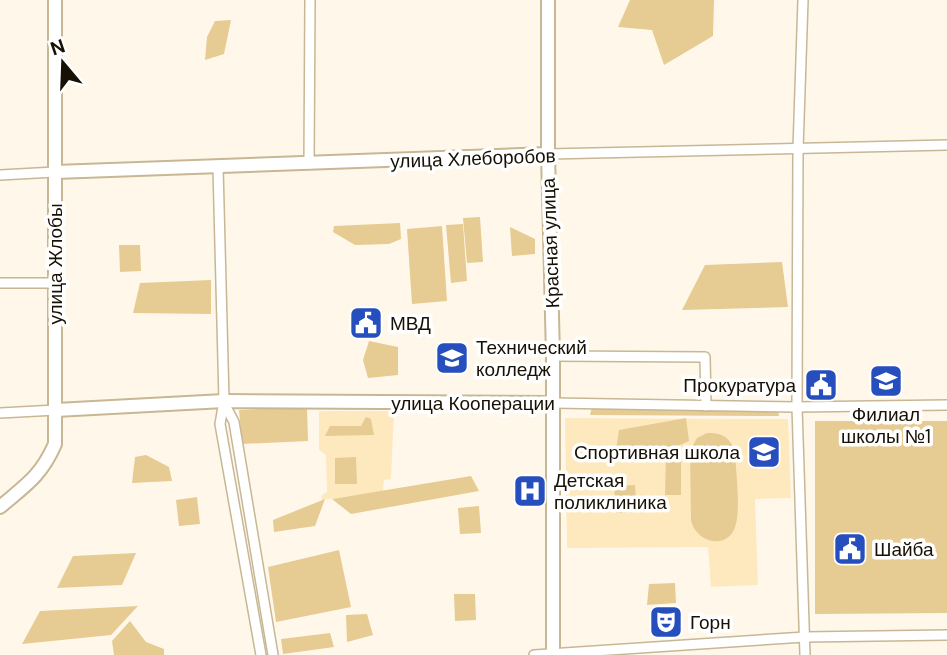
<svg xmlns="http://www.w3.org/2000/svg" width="947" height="655" font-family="'DM Sans',sans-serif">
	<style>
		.built { fill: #fee9bf }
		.green { fill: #e6cb93 }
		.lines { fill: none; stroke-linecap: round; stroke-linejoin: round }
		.street-casing { stroke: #c7b795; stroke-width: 12 }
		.secondary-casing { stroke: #c7b795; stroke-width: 16 }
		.street { stroke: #fff; stroke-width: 9 }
		.secondary { stroke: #fff; stroke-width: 12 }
		.labels { text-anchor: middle; stroke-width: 7; stroke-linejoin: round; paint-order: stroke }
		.street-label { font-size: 19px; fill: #171105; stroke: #fff }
		.poi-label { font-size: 19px; fill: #171105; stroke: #fff; text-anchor: start }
	</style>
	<rect width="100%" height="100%" fill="#fff8ea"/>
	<g class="built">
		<path d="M 319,411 L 394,411 L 391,479 L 384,480 L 383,491 L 322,500 L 321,496 L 327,492 L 326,455 L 319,450 Z"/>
		<path d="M 565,418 L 788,419 L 791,498 L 755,499 L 758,585 L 711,587 L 708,547 L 567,548 Z"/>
	</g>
	<g class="green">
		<path d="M 630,0 L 714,0 L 713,36 L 664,65 L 652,30 L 618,27 Z"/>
		<path d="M 231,20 L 224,54 L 205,60 L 207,37 L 215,21 Z"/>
		<path d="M 480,217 L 483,262 L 467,263 L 463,218 Z"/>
		<path d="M 400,223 L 401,239 L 389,244 L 355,245 L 333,232 L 334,226 Z"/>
		<path d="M 463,224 L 467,281 L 451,283 L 446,225 Z"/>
		<path d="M 442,226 L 447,301 L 412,304 L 407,229 Z"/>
		<path d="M 510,227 L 535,239 L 535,254 L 512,256 Z"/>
		<path d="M 140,245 L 141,271 L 120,272 L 119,245 Z"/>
		<path d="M 782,262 L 788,307 L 682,310 L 705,265 Z"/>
		<path d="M 211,280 L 211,314 L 133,313 L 140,283 Z"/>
		<path d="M 369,341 L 398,347 L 398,375 L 368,378 L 363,360 Z"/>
		<path d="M 307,407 L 308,441 L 242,444 L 239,410 Z"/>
		<path d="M 592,407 L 778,409 L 779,416 L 590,415 Z"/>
		<path d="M 366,417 L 371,419 L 374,435 L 325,436 L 330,426 L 361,426 Z"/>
		<path d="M 686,418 L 689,441 L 667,451 L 616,451 L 619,430 Z"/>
		<path d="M 815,421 L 947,421 L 947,613 L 815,614 Z"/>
		<path d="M 707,433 C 722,432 732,438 735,454 C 736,471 741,512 735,527 C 727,551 695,542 691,520 L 690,451 L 697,438 Z"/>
		<path d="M 666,454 L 681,454 L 681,495 L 665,495 Z"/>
		<path d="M 146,455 L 169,467 L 172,481 L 132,483 L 135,457 Z"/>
		<path d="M 356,457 L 357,484 L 335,484 L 335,458 Z"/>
		<path d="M 471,476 L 479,491 L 351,514 L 332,499 Z"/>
		<path d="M 635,485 L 637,512 L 616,513 L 614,486 Z"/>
		<path d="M 197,497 L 200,524 L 179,526 L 176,500 Z"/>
		<path d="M 325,499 L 315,526 L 274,532 L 273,520 Z"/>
		<path d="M 479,506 L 481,533 L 460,534 L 458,508 Z"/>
		<path d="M 339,550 L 351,607 L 276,622 L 268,567 Z"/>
		<path d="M 136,553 L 122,585 L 57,588 L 73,556 Z"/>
		<path d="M 675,583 L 676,603 L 647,605 L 649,584 Z"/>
		<path d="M 454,594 L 475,594 L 476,620 L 455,621 Z"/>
		<path d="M 138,606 L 111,635 L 22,644 L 40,611 Z"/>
		<path d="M 367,614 L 373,635 L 347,642 L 346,615 Z"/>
		<path d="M 130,621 L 146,642 L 164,649 L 164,655 L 114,655 L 112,641 Z"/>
		<path d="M 330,633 L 334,647 L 283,654 L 281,639 Z"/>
	</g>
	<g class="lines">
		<defs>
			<g id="street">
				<path d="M 803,0 L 798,149 L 797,407 L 805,655"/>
				<path d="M 548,154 L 947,145"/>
				<path d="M 309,164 L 310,0"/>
				<path d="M 218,167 L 224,401 L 220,424 L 261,655"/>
				<path d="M 0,175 L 55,172"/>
				<path d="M 0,283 L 55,283"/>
				<path d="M 553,356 L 705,357 L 706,406"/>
				<path d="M 224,403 L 234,422 L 273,655"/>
				<path d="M 553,403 L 797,407 L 947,405"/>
				<path d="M 0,413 L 56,410"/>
				<path d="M 534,655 L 805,637 L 947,635"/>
			</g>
			<g id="secondary">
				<path d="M 548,0 L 548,154 L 553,356 L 553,655"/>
				<path d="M 55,172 L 548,154"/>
				<path d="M 56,410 L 224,401 L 553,403"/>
				<path d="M 0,507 C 26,485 41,476 55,444 L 55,0"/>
			</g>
		</defs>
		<use href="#street" class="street-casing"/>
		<use href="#secondary" class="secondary-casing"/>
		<use href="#street" class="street"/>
		<use href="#secondary" class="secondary"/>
	</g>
	<defs>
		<symbol id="civic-square" viewBox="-11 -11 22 22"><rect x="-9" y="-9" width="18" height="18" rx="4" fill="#264fbd" stroke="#fff"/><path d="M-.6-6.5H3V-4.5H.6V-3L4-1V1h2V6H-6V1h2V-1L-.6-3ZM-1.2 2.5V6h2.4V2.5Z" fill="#fff"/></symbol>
		<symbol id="university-square" viewBox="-11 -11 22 22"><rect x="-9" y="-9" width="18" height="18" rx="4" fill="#264fbd" stroke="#fff"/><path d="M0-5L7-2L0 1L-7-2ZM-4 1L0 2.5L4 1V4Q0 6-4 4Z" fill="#fff"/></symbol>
		<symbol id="school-square" viewBox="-11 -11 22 22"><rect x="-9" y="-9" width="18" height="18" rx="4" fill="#264fbd" stroke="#fff"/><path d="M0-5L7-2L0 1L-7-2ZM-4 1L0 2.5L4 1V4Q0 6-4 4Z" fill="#fff"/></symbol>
		<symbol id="hospital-square" viewBox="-11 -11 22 22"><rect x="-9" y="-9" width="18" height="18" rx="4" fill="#264fbd" stroke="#fff"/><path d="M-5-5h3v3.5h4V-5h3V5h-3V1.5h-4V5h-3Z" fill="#fff"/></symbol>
		<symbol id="theatre-square" viewBox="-11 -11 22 22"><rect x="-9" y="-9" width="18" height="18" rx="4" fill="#264fbd" stroke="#fff"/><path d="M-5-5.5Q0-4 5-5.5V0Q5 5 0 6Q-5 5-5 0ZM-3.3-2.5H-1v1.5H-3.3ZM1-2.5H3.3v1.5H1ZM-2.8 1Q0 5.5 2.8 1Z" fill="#fff"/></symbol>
	</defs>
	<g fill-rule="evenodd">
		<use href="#civic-square" x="347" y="304" width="38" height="38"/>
		<use href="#university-square" x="433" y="339" width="38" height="38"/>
		<use href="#school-square" x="867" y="362" width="38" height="38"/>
		<use href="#civic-square" x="802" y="366" width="38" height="38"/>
		<use href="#school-square" x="745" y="433" width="38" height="38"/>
		<use href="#hospital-square" x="511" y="472" width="38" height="38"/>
		<use href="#civic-square" x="831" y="530" width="38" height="38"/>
		<use href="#theatre-square" x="647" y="603" width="38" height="38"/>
	</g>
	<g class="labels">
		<g class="street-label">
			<text transform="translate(473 158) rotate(-2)" y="7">улица Хлеборобов</text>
			<text transform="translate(550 243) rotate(-92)" y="7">Красная улица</text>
			<text transform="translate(55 264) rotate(-90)" y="7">улица Жлобы</text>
			<text x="473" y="410">улица Кооперации</text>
		</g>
		<g class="poi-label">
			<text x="390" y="330">МВД</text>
			<text x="476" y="354">Технический<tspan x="476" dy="22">колледж</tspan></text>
			<text x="796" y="392" text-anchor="end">Прокуратура</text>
			<text x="886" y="421" text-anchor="middle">Филиал<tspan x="886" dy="22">школы №1</tspan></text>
			<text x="740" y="459" text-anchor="end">Спортивная школа</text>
			<text x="554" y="487">Детская<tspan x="554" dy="22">поликлиника</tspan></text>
			<text x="874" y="556">Шайба</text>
			<text x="690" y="629">Горн</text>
		</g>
	</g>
	<g transform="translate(63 63) rotate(341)" stroke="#ffffff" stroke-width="5" paint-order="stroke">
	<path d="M0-5L12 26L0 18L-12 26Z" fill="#171105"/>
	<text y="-10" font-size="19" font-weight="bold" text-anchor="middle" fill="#171105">N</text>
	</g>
</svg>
